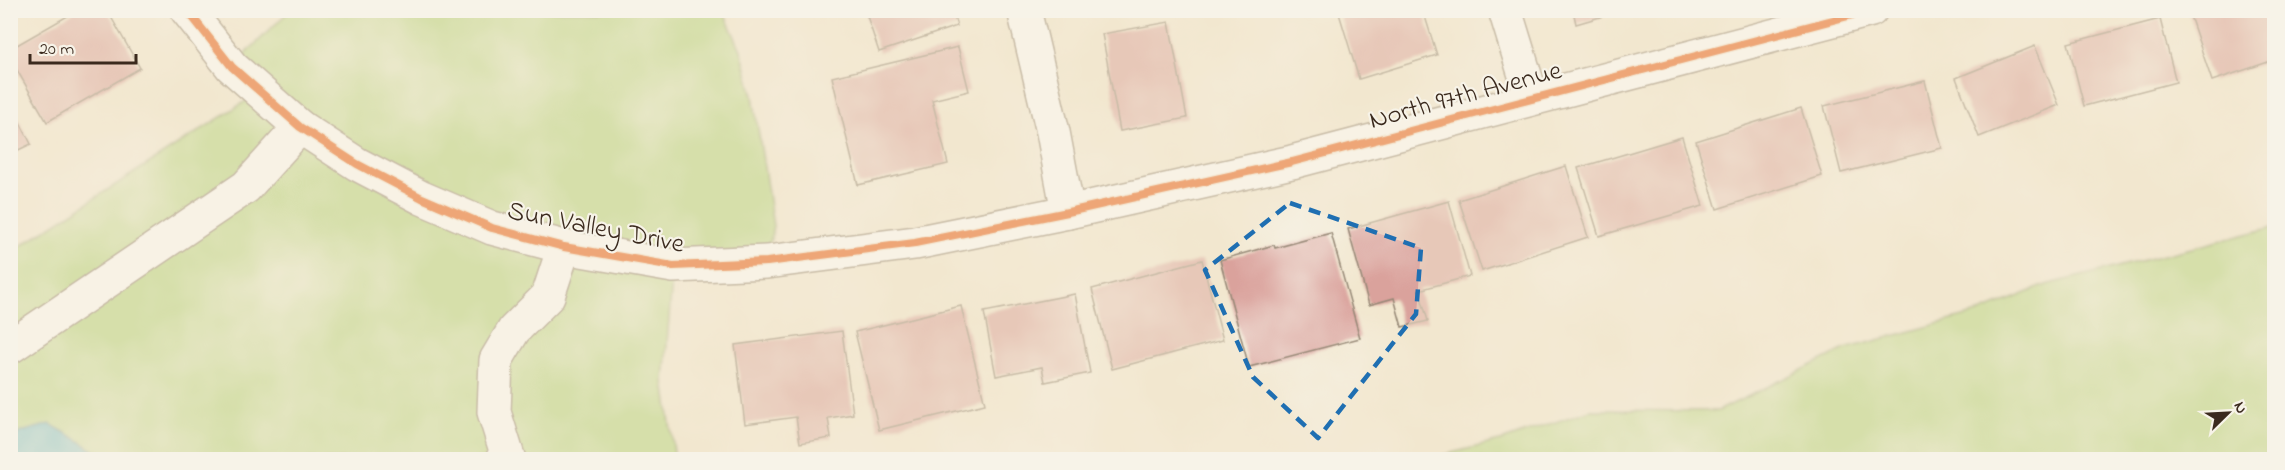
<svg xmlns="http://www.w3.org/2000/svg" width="2285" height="470" font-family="'Indie Flower',sans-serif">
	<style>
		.green { fill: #b3d57d; stroke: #77804e; stroke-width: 1.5 }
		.water { fill: #48b0c7; stroke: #426d72; stroke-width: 1.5 }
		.building { fill: #daa29c }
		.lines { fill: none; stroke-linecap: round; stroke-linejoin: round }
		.minor-casing { stroke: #968876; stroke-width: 36 }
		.minor { stroke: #fff; stroke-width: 33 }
		.cycleway-casing { stroke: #f7f3e8; stroke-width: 11 }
		.cycleway { stroke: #e8590c; stroke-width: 8 }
		.marked { fill: none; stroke: #1f6fb2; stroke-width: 4.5; stroke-dasharray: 12 8; stroke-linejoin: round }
		.labels { text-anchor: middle; stroke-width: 4.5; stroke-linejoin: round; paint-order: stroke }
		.street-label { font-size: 27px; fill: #3b2a1e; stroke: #f7f3e8 }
	</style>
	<rect width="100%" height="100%" fill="#f7f3e8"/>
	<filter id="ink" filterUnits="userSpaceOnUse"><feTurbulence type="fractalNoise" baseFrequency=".0167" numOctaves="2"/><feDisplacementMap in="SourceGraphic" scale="12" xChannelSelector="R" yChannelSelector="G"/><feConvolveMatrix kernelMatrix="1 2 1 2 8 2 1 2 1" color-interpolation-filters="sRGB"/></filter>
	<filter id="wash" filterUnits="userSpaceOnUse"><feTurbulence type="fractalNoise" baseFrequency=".008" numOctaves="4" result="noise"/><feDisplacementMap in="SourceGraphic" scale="24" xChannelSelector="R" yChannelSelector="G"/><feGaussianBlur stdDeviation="1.35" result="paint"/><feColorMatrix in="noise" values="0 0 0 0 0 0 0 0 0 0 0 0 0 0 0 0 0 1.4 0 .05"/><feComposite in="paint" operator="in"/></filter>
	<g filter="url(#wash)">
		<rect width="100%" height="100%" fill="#f2e7cf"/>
		<g class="green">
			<path d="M 289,11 L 723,11 L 741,50 L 753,96 L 773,226 L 767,262 L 673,267 L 664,381 L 675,459 L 11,460 L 11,252 L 260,92 L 232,67 Z"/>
			<path d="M 2274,227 L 2274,459 L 1427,459 L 1504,440 L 1590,410 L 1718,411 L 1845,349 L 1978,313 L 2046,285 Z"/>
		</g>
		<path class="water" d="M 50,424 L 75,438 L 107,459 L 11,459 L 11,438 L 21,432 Z"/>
		<g id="blocks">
			<g class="building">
				<path d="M 78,10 L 107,10 L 140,68 L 47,122 L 10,58 L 10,49 Z"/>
				<path d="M 865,10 L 952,10 L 957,26 L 879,52 Z"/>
				<path d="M 1338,10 L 1423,10 L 1437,55 L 1359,79 Z"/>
				<path d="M 1573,10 L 1620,10 L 1621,11 L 1576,24 Z"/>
				<path d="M 2188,10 L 2274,10 L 2274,60 L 2212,81 Z"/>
				<path d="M 2160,19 L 2176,82 L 2084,106 L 2068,43 Z"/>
				<path d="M 1169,22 L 1187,118 L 1120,131 L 1102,34 Z"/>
				<path d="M 2035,46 L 2059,105 L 1979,137 L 1956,78 Z"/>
				<path d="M 958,47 L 969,91 L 932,100 L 948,164 L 858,185 L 832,77 Z"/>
				<path d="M 1925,81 L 1942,148 L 1841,173 L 1824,106 Z"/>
				<path d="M 10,103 L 31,144 L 10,154 Z"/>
				<path d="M 1801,108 L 1822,176 L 1717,209 L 1696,141 Z"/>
				<path d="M 1682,137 L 1703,206 L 1599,236 L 1578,168 Z"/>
				<path d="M 1566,166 L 1588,237 L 1482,271 L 1459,200 Z"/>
				<path d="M 1449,201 L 1470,276 L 1419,290 L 1428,321 L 1402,327 L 1394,298 L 1369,305 L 1348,229 Z"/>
				<path d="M 1331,233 L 1360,338 L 1249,367 L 1220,260 L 1274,245 L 1275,248 Z"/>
				<path d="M 1202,260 L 1223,340 L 1112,369 L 1092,289 Z"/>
				<path d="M 1075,294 L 1090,373 L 1045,382 L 1042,367 L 996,376 L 984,312 Z"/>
				<path d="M 961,306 L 985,404 L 879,430 L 855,332 Z"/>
				<path d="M 842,331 L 853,414 L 828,418 L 831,438 L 800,443 L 796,417 L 745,424 L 735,345 Z"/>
			</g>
		</g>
	</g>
	<g filter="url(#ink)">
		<use href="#blocks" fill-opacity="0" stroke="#968876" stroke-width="1.5"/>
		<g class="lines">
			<defs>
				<g id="minor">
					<path d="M 187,10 L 232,67 L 300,127 L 357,164 L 422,198 L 492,228 L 564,247 L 673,266 L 767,262 L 915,243 L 1068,212 L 1292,162 L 1871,10"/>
					<path d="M 1024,10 L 1053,132 L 1068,212"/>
					<path d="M 1505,10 L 1532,98"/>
					<path d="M 10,347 L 246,187 L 300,127"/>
					<path d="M 509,460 L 494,412 L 496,360 L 514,330 L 548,296 L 564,247"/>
				</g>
			</defs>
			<use href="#minor" class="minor-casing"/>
			<use href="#minor" class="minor"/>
			<defs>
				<path id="cycleway" d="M 187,10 L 232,67 L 300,127 L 357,164 L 422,198 L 492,228 L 564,247 L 673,266 L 767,262 L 915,243 L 1068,212 L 1292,162 L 1871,10"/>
			</defs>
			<use href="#cycleway" class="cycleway-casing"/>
			<use href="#cycleway" class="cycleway"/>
		</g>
	</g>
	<path d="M0 0H2285V470H0ZM 1290,203 L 1421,248 L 1416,314 L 1318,438 L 1253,377 L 1205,270 Z" fill="#f2e7cf" fill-opacity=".55" fill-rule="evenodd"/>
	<path class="marked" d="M 1290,203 L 1421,248 L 1416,314 L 1318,438 L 1253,377 L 1205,270 Z"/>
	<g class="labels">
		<g class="street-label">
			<text transform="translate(1465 94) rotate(-15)" y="9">North 97th Avenue</text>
			<text transform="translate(596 226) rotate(11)" y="9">Sun Valley Drive</text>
		</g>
	</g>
	<rect width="2285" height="470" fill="none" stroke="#f7f3e8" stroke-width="36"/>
	<g transform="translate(2228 413) rotate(66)" stroke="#f7f3e8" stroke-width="4.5" paint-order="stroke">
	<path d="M0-4.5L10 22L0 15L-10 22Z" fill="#3b2a1e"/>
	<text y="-9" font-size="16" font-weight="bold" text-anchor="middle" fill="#3b2a1e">N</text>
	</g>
	<path d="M30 54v9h106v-9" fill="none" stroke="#3b2a1e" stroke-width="3"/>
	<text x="39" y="54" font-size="18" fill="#3b2a1e" stroke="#f7f3e8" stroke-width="4.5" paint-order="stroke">20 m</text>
</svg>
